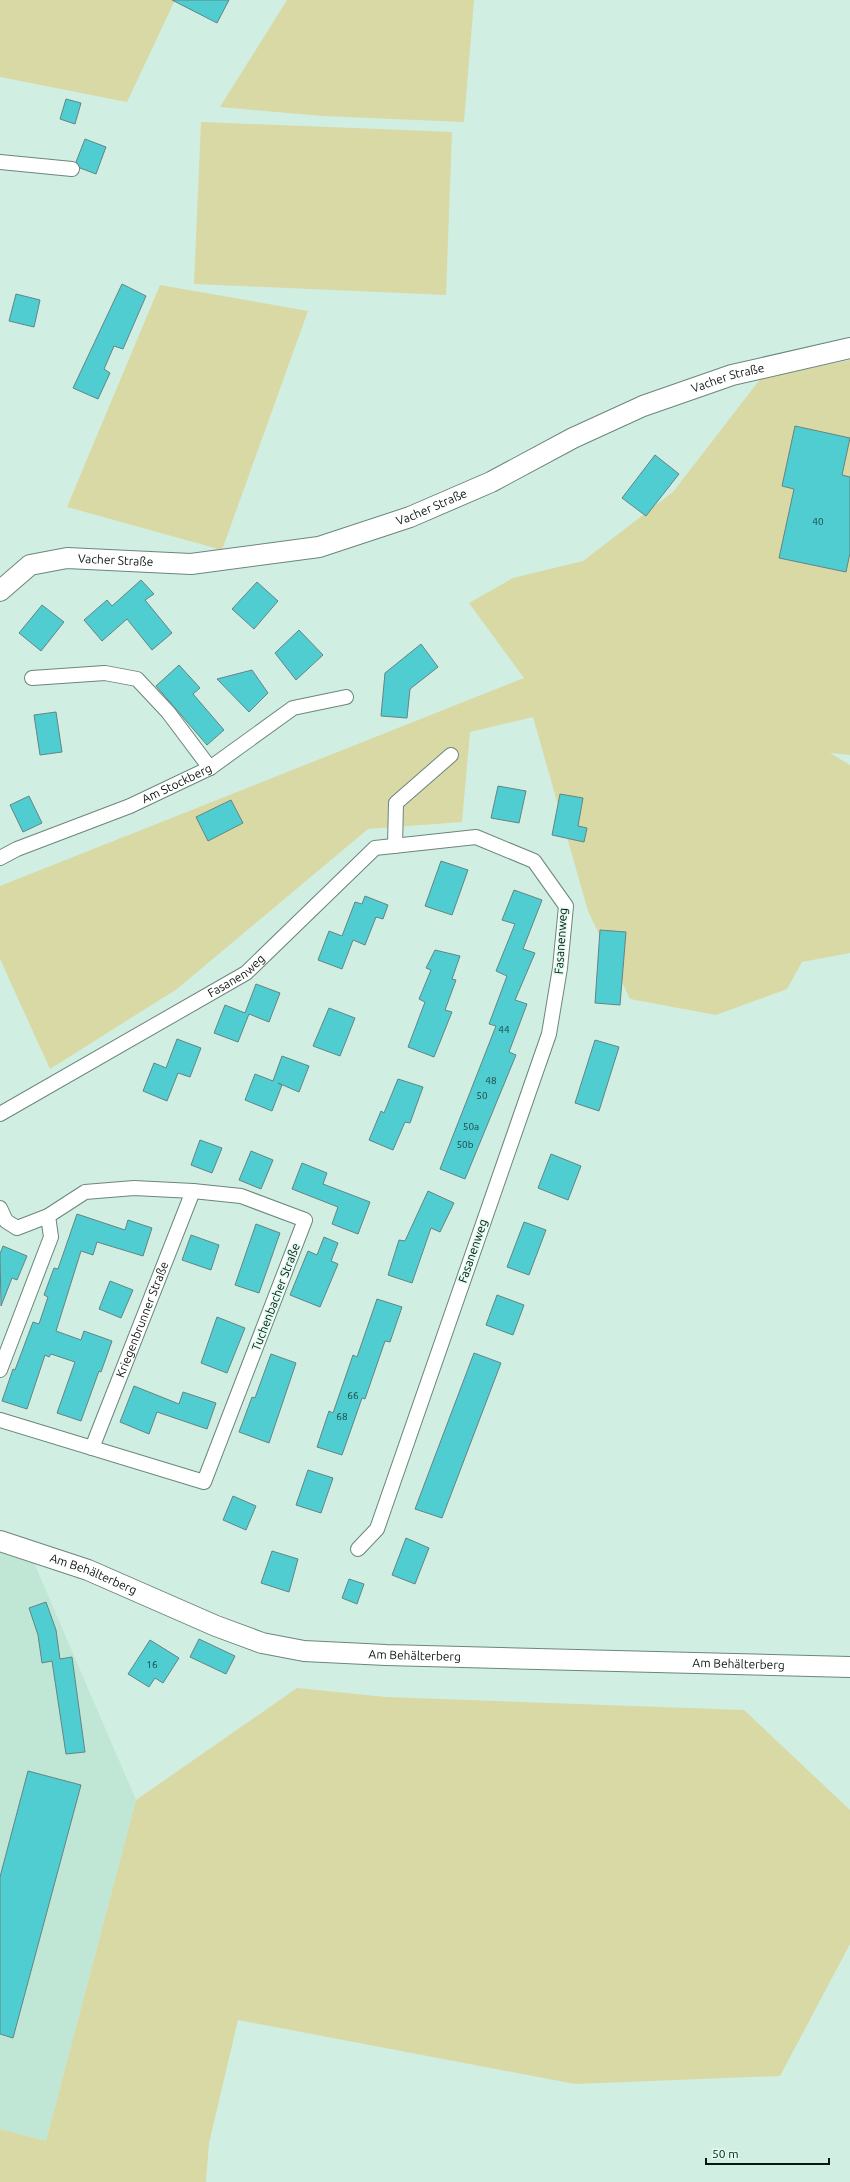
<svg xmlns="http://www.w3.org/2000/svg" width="850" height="2182" font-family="Ubuntu,sans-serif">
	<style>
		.built { fill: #c0e6d6 }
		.green { fill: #d9d9a5 }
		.building { fill: #4fcdd1; stroke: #658484 }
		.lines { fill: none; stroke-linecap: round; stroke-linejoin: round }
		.street-casing { stroke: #6b867b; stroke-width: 16 }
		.secondary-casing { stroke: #6b867b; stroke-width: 22 }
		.street { stroke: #fff; stroke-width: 14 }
		.secondary { stroke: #fff; stroke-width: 20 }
		.labels { text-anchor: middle; stroke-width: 3; stroke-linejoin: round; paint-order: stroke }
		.number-label { font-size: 10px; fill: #1c4341 }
		.street-label { font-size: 12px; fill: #0b1511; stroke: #defcef }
	</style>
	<rect width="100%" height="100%" fill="#d1eee2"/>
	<path class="built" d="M 0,1550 L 32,1558 L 136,1800 L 46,2141 L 0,2129 Z"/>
	<g class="green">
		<path d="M 0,0 L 175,0 L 127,102 L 0,77 Z"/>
		<path d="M 287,0 L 474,0 L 464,122 L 322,116 L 220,107 Z"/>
		<path d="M 201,122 L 452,132 L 446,295 L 194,284 Z"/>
		<path d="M 160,285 L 308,311 L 222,550 L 67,507 Z"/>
		<path d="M 850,360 L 850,755 L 830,753 L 850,765 L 850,953 L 802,962 L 787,989 L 716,1015 L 630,999 L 588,911 L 533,717 L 470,732 L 462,822 L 368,829 L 177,989 L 50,1069 L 0,959 L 0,886 L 524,678 L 469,603 L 513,578 L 583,561 L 673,492 L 761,378 Z"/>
		<path d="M 297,1688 L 386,1697 L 744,1710 L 850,1810 L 850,1944 L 780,2076 L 575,2084 L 238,2020 L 209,2143 L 206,2182 L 0,2182 L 0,2129 L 46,2141 L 136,1800 Z"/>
	</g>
	<g class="building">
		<path d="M 172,0 L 229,0 L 217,23 Z"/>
		<path d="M 66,99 L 81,103 L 75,124 L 60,119 Z"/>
		<path d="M 85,139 L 106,147 L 96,174 L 80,168 L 76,162 Z"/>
		<path d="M 122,284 L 146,296 L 123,349 L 114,346 L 104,369 L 110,373 L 98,399 L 73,388 Z"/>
		<path d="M 16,294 L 40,300 L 34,327 L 9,321 Z"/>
		<path d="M 795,426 L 850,438 L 842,475 L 850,477 L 850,553 L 846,572 L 779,558 L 794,489 L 782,486 Z"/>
		<path d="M 655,455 L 679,474 L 646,516 L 622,498 Z"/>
		<path d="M 141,580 L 154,594 L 145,600 L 172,633 L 152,650 L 127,619 L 102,641 L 84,620 L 107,600 L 112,606 Z"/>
		<path d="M 257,582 L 278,601 L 254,629 L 232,609 Z"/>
		<path d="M 42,605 L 64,622 L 41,651 L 19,633 Z"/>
		<path d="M 299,630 L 323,655 L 296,680 L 275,653 Z"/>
		<path d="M 421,644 L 438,667 L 410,689 L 407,718 L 381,716 L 385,673 Z"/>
		<path d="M 179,665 L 200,688 L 193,694 L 224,730 L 207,745 L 156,686 Z"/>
		<path d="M 252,670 L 268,693 L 249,712 L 217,679 Z"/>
		<path d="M 56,712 L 62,752 L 40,755 L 34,715 Z"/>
		<path d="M 498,786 L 526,791 L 519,823 L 491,818 Z"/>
		<path d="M 560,794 L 583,798 L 578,826 L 587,828 L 584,842 L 552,835 Z"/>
		<path d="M 29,796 L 42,823 L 23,832 L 10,805 Z"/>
		<path d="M 231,800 L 243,823 L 208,841 L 196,817 Z"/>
		<path d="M 441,861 L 468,870 L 452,915 L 425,906 Z"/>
		<path d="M 514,890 L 542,900 L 523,949 L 535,953 L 515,1000 L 527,1004 L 509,1052 L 516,1055 L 465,1179 L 440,1169 L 496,1026 L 489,1024 L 507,976 L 496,971 L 515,924 L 502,920 Z"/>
		<path d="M 365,896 L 388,905 L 383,919 L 376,917 L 365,945 L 353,940 L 342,969 L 318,960 L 329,931 L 342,936 L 355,902 L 362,904 Z"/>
		<path d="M 600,930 L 626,932 L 620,1005 L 595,1003 Z"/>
		<path d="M 435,950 L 460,956 L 452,979 L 456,980 L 445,1010 L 452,1012 L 434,1057 L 408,1047 L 425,1002 L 419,999 L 431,970 L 426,968 Z"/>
		<path d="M 256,984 L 280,993 L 269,1022 L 249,1014 L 238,1042 L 214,1033 L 225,1005 L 245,1013 Z"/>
		<path d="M 329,1008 L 355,1018 L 340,1056 L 313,1046 Z"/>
		<path d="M 177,1039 L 201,1048 L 190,1077 L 178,1073 L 167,1101 L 143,1091 L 154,1063 L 166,1068 Z"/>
		<path d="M 595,1040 L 619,1047 L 599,1111 L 575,1103 Z"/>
		<path d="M 282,1056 L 309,1066 L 299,1092 L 278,1083 L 282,1085 L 272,1111 L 245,1100 L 255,1074 L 273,1081 Z"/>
		<path d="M 398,1079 L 423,1087 L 410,1123 L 405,1122 L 393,1150 L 369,1140 L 381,1111 L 384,1113 Z"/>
		<path d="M 200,1140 L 222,1148 L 212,1173 L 191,1165 Z"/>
		<path d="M 251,1151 L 273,1160 L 261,1189 L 239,1180 Z"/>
		<path d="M 551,1154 L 581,1166 L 568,1200 L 538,1188 Z"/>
		<path d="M 302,1163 L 327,1173 L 323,1184 L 370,1202 L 358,1234 L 332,1224 L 338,1207 L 292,1189 Z"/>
		<path d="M 428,1191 L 454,1203 L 440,1232 L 431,1228 L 412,1283 L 388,1275 L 399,1240 L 405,1241 Z"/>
		<path d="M 77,1214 L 125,1230 L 128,1220 L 152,1228 L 143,1256 L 97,1242 L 93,1255 L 81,1251 L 56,1331 L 81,1340 L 84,1331 L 112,1341 L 101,1372 L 99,1371 L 81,1421 L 57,1413 L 75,1362 L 51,1354 L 49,1357 L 45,1355 L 27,1409 L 2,1401 L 13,1369 L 15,1370 L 33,1322 L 39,1324 L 48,1297 L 44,1295 L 54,1268 L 58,1269 Z"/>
		<path d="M 524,1222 L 546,1230 L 529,1275 L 507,1267 Z"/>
		<path d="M 256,1224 L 280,1233 L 259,1293 L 235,1285 Z"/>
		<path d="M 191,1235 L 219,1245 L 211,1270 L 182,1260 Z"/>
		<path d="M 324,1237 L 338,1243 L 331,1261 L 338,1264 L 320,1307 L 290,1295 L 308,1251 L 317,1255 Z"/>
		<path d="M 3,1246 L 27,1256 L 17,1280 L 12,1278 L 1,1306 L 0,1254 Z"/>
		<path d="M 110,1281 L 133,1290 L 121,1318 L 99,1309 Z"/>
		<path d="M 497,1295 L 524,1305 L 513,1335 L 486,1325 Z"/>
		<path d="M 377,1299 L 402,1307 L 390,1342 L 385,1341 L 365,1399 L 362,1398 L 342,1455 L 317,1447 L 329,1411 L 333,1413 L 353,1355 L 357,1357 Z"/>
		<path d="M 217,1317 L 245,1328 L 227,1373 L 201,1363 Z"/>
		<path d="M 474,1353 L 501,1363 L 442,1518 L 415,1509 Z"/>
		<path d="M 271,1354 L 296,1363 L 269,1443 L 239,1432 L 252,1397 L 255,1398 Z"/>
		<path d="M 134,1386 L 179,1404 L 183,1392 L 216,1403 L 207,1429 L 157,1412 L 149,1434 L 120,1422 Z"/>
		<path d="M 308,1470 L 333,1478 L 321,1513 L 296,1505 Z"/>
		<path d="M 233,1496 L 256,1506 L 246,1530 L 223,1520 Z"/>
		<path d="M 406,1538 L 429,1548 L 415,1584 L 392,1575 Z"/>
		<path d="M 272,1551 L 298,1559 L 289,1592 L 261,1583 Z"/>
		<path d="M 349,1579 L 364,1584 L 357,1604 L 342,1598 Z"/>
		<path d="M 46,1602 L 56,1630 L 60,1659 L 72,1657 L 85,1752 L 66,1754 L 52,1661 L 42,1663 L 38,1635 L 29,1608 Z"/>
		<path d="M 199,1639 L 235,1656 L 226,1674 L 190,1657 Z"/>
		<path d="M 150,1640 L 179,1658 L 163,1683 L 155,1678 L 149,1687 L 128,1674 Z"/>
		<path d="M 28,1771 L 81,1785 L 13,2038 L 0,2034 L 0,1877 Z"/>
	</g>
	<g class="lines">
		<defs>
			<g id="street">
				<path d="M 0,162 L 72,169"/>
				<path d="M 32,678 L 105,673 L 137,679 L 168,712 L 210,768"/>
				<path d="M 395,846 L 396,803 L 451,755"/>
				<path id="s1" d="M 0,858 L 17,849 L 130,806 L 210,768 L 293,708 L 346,697"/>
				<path id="s2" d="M 0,1114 L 246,973 L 375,848 L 476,837 L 534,861 L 566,906 L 560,968 L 549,1034 L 377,1529 L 358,1549"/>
				<path d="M 0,1208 L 6,1221 L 17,1228 L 48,1216 L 85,1192 L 134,1188 L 193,1191 L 241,1196 L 305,1220 L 204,1482 L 0,1420"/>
				<path d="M 0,1370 L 51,1237 L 48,1216"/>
				<path id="s3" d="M 92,1448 L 193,1191"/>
			</g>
			<g id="secondary">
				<path id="s4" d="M 0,591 L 30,565 L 67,558 L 191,564 L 319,547 L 410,517 L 491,482 L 573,438 L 643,406 L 732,375 L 850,348"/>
				<path id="s5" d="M 0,1541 L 88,1570 L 216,1626 L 262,1643 L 304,1651 L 386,1655 L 850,1667"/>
			</g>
		</defs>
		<use href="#street" class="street-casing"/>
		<use href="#secondary" class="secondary-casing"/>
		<use href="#street" class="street"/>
		<use href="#secondary" class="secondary"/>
	</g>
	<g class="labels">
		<g class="number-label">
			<text x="818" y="525">40</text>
			<text x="504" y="1033">44</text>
			<text x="491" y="1084">48</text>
			<text x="482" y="1099">50</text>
			<text x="471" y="1130">50a</text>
			<text x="465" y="1148">50b</text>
			<text x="353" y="1399">66</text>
			<text x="342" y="1420">68</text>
			<text x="152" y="1668">16</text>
		</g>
		<g class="street-label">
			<text dy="4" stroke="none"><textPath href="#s4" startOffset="774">Vacher Straße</textPath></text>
			<text dy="4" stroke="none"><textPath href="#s4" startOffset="450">Vacher Straße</textPath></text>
			<text dy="4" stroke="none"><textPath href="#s4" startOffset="126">Vacher Straße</textPath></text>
			<text dy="4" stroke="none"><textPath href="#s1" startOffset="192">Am Stockberg</textPath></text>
			<text transform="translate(561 941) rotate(-86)" y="4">Fasanenweg</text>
			<text dy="4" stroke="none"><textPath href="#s2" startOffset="274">Fasanenweg</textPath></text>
			<text transform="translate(473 1251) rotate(-71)" y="4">Fasanenweg</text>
			<text transform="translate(276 1297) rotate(-69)" y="4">Tuchenbacher Straße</text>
			<text dy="4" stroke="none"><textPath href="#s3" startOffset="138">Kriegenbrunner Straße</textPath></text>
			<text dy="4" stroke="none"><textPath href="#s5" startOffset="99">Am Behälterberg</textPath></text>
			<text dy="4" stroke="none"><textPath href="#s5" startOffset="435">Am Behälterberg</textPath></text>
			<text dy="4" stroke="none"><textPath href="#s5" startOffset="759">Am Behälterberg</textPath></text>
		</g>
	</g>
	<path d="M706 2158v6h123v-6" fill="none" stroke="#0b1511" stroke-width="2"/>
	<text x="712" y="2158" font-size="12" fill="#0b1511" stroke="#defcef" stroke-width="3" paint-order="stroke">50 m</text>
</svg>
